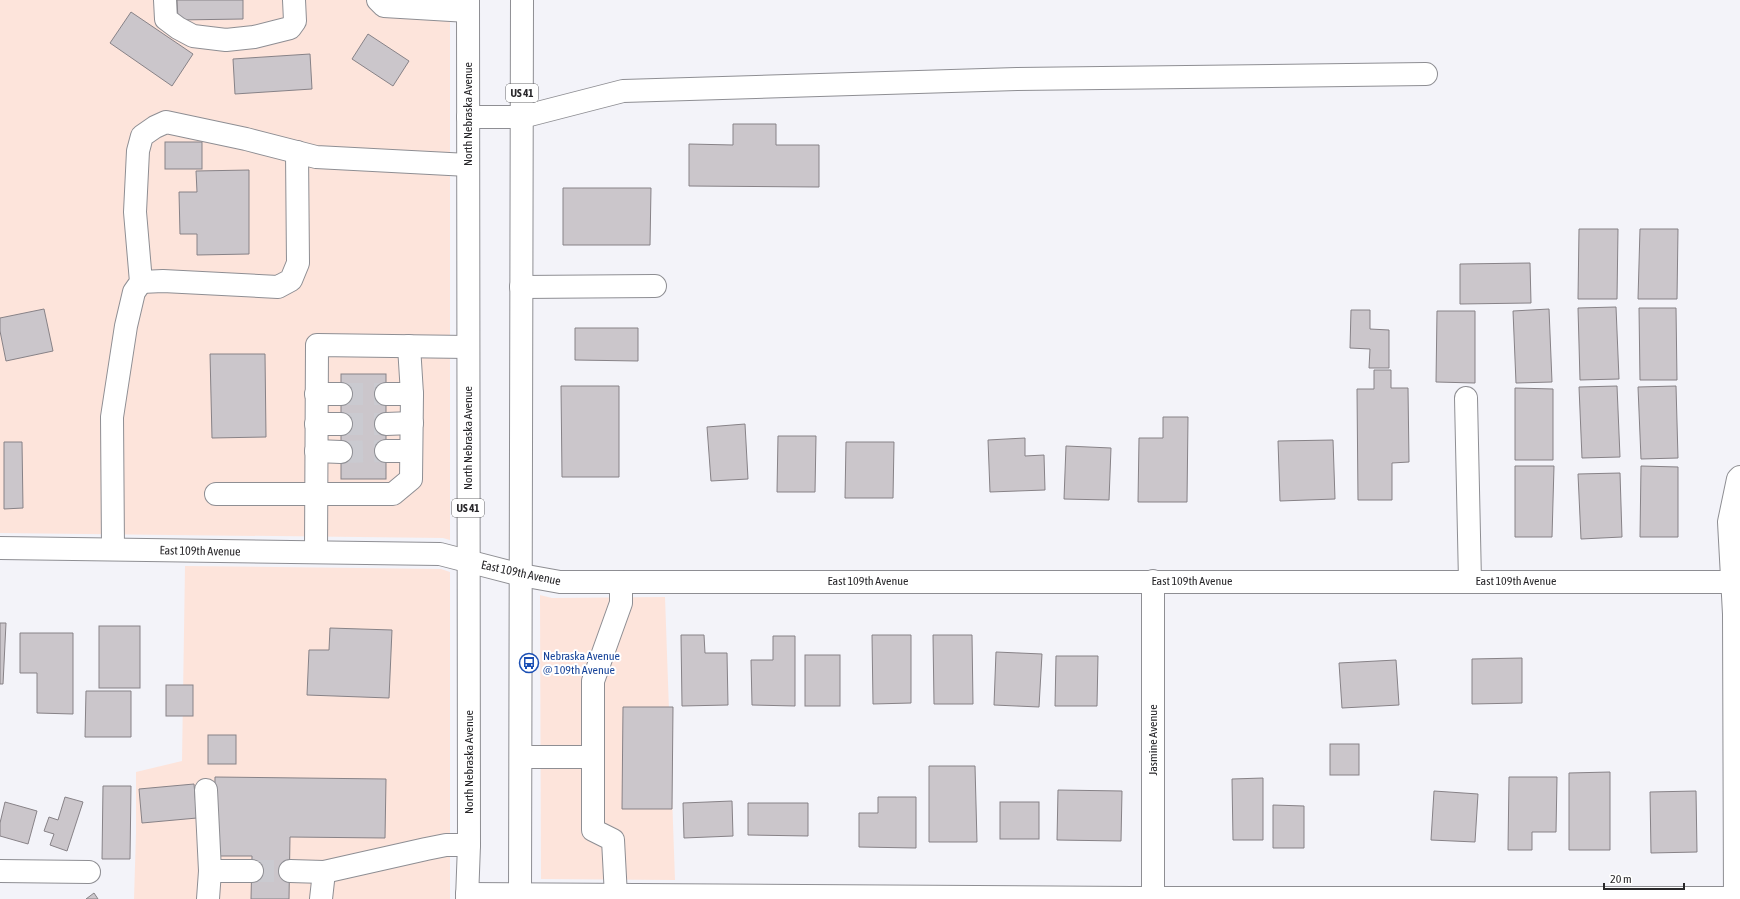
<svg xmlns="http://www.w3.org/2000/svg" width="1740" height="899" font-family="'Asap Condensed',sans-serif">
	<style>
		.commercial { fill: #fde4db }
		.building { fill: #cbc6cb; stroke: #878287 }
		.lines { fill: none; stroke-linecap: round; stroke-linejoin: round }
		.minor-tunnel { stroke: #cacad0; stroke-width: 22; stroke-dasharray: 22 11; stroke-linecap: butt }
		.minor-casing { stroke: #8e8e93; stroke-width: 24 }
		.major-casing { stroke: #8e8e93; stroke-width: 24 }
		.minor { stroke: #fff; stroke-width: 22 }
		.major { stroke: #fff; stroke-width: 22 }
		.labels { text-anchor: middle; stroke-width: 4; stroke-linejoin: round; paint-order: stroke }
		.shield { fill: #fff; stroke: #68686a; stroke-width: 1 }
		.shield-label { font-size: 11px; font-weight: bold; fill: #28272a }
		.street-label { font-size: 12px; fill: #28272a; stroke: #fff }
		.transit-label { font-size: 12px; fill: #164399; stroke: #fff; text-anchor: start }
	</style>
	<rect width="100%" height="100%" fill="#f3f3f9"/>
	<g class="commercial">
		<path d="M 0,0 L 450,0 L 450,540 L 443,538 L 0,533 Z"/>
		<path d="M 185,566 L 441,569 L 450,572 L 450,899 L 134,899 L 136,833 L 136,772 L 182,761 Z"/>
		<path d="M 540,595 L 552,598 L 665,597 L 675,880 L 541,879 Z"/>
	</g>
	<g class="building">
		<path d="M 177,0 L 243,0 L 243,19 L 178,20 Z"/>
		<path d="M 131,12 L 193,54 L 172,86 L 110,43 Z"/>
		<path d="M 368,34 L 409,61 L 393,86 L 352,59 Z"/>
		<path d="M 310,54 L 312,89 L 235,94 L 233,59 Z"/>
		<path d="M 733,124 L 776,124 L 776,145 L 819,145 L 819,187 L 689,186 L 689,144 L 733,145 Z"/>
		<rect x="165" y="142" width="37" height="27"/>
		<path d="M 249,170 L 249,254 L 197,255 L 197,234 L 180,234 L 179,192 L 197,192 L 196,171 Z"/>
		<path d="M 563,188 L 651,188 L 650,245 L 563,245 Z"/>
		<path d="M 1579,229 L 1618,229 L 1617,299 L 1578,299 Z"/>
		<path d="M 1640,229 L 1678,229 L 1677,299 L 1638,299 Z"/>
		<path d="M 1530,263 L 1531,303 L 1460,304 L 1460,264 Z"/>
		<path d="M 1616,307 L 1619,379 L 1580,380 L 1578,308 Z"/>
		<path d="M 1639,308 L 1676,308 L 1677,380 L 1640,380 Z"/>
		<path d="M 44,309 L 53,351 L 6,361 L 0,331 L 0,318 Z"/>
		<path d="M 1549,309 L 1552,382 L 1516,383 L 1513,311 Z"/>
		<path d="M 1351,310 L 1370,310 L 1370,329 L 1389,330 L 1389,368 L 1369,368 L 1370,349 L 1350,348 Z"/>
		<path d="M 1437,311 L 1475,311 L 1475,383 L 1436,382 Z"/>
		<path d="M 575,328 L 638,328 L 638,361 L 575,360 Z"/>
		<path d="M 210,354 L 265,354 L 266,437 L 212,438 Z"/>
		<path d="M 1374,370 L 1391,370 L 1391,388 L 1408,388 L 1409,462 L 1392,463 L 1392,500 L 1358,500 L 1357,389 L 1374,389 Z"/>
		<rect x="341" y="374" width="45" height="105"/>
		<path d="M 561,386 L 619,386 L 619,477 L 562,477 Z"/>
		<path d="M 1617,386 L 1620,457 L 1582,458 L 1579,387 Z"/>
		<path d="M 1676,386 L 1678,458 L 1641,459 L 1638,387 Z"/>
		<path d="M 1515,388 L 1553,389 L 1553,460 L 1515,460 Z"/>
		<path d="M 1163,417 L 1188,417 L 1187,502 L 1138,502 L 1139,438 L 1163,438 Z"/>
		<path d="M 745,424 L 748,479 L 711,481 L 707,427 Z"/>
		<path d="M 778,436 L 816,436 L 815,492 L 777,492 Z"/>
		<path d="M 1025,438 L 1025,456 L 1044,455 L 1045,490 L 990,492 L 988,440 Z"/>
		<path d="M 1333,440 L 1335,499 L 1280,501 L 1278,441 Z"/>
		<path d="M 4,442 L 22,442 L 23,508 L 4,509 Z"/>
		<path d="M 846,442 L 894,442 L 893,498 L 845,498 Z"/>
		<path d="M 1066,446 L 1111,448 L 1109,500 L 1064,499 Z"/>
		<path d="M 1515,466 L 1554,466 L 1552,537 L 1515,537 Z"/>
		<path d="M 1641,466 L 1678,467 L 1678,537 L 1640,537 Z"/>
		<path d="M 1620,473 L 1622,537 L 1581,539 L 1578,474 Z"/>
		<path d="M 0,623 L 6,623 L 3,684 L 0,684 Z"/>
		<rect x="99" y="626" width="41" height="62"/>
		<path d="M 330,628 L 392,630 L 389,698 L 307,695 L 309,650 L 329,650 Z"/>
		<path d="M 20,633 L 73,633 L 73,714 L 37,713 L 37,673 L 20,673 Z"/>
		<path d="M 681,635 L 704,635 L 705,653 L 727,653 L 728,705 L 682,706 Z"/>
		<path d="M 872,635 L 911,635 L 911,703 L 873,704 Z"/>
		<path d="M 933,635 L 972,635 L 973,704 L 934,704 Z"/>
		<path d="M 773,636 L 795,636 L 795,706 L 752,705 L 751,660 L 773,660 Z"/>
		<path d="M 996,652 L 1042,654 L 1039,707 L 994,705 Z"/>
		<rect x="805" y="655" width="35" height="51"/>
		<path d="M 1056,656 L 1098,656 L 1097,706 L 1055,706 Z"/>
		<path d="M 1522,658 L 1522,703 L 1472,704 L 1472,659 Z"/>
		<path d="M 1396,660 L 1399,705 L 1342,708 L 1339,663 Z"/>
		<rect x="166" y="685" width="27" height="31"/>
		<path d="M 86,691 L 131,691 L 131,737 L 85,737 Z"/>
		<path d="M 623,707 L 673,707 L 672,809 L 622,809 Z"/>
		<rect x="208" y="735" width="28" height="29"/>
		<rect x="1330" y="744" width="29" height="31"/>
		<path d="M 929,766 L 975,766 L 977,842 L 929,842 Z"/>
		<path d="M 1610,772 L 1610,850 L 1569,850 L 1569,773 Z"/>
		<path d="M 215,777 L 386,779 L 385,838 L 290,837 L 289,899 L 251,899 L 252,856 L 214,856 Z"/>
		<path d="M 1509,777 L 1557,777 L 1556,832 L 1532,832 L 1532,850 L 1508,850 Z"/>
		<path d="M 1263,778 L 1263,840 L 1233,840 L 1232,779 Z"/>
		<path d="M 194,784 L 197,818 L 142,823 L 139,789 Z"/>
		<path d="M 103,786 L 131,786 L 130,859 L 102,859 Z"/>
		<path d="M 1058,790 L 1122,791 L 1121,841 L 1057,840 Z"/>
		<path d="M 1434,791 L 1478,794 L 1475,842 L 1431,840 Z"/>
		<path d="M 1696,791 L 1697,852 L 1651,853 L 1650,792 Z"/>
		<path d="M 65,797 L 83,802 L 67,851 L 50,845 L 54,834 L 44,831 L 49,817 L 58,820 Z"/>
		<path d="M 878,797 L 916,797 L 916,848 L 859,847 L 859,813 L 878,813 Z"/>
		<path d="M 732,801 L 733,836 L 684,838 L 683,803 Z"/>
		<path d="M 5,802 L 37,811 L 28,844 L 0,836 L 0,823 Z"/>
		<rect x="1000" y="802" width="39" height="37"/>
		<path d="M 748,803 L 808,803 L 808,836 L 748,835 Z"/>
		<path d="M 1273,805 L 1304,806 L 1304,848 L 1273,848 Z"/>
		<path d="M 94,893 L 98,899 L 86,899 Z"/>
	</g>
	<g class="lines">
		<g class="minor-tunnel">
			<path d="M 341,394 L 386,394"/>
			<path d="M 341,424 L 386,424"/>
			<path d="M 341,452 L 386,451"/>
			<path d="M 252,871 L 290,871"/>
		</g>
		<defs>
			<g id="minor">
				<path d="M 165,0 L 166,19 L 178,28 L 193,36 L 226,40 L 254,37 L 290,28 L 295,21 L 294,0"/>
				<path d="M 378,0 L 384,6 L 468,11"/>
				<path d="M 522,117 L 623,91 L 1017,79 L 1426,74"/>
				<path d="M 141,282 L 163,281 L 278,287 L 291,280 L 298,263 L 297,152"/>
				<path d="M 521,287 L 655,286"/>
				<path d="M 316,394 L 341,394"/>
				<path d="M 386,394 L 412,394"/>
				<path d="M 1466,398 L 1470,581"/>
				<path d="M 316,424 L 341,424"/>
				<path d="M 386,424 L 412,423"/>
				<path d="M 316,451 L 341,452"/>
				<path d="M 386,451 L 411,451"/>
				<path d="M 216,494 L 393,494 L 411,479 L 412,394 L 409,346"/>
				<path d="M 0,548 L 440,554 L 521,575 L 560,582 L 1740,582"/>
				<path d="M 113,549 L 112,417 L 126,326 L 134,292 L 141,282 L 135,212 L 138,151 L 142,136 L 155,127 L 166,122 L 246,139 L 316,157 L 468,165"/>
				<path d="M 316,552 L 317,345 L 468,347"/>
				<path d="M 521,757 L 593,757"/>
				<path d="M 206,790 L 210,871 L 208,899"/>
				<path d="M 0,871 L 89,872"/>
				<path d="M 210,871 L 252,871"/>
				<path d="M 290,871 L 324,872 L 426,849 L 446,845 L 469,845"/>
				<path d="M 467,894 L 1132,898 L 1735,898"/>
				<path d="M 616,896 L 613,840 L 593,830 L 593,681 L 621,603 L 621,582"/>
				<path d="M 321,899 L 324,872"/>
				<path d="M 1153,899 L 1153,581"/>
				<path d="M 1735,899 L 1734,614 L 1729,522 L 1738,479 L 1740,477"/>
			</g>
			<g id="major">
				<path d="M 468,117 L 522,117"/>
				<path d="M 467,899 L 469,845 L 468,0"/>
				<path d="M 520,899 L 522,0"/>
			</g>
		</defs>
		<use href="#minor" class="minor-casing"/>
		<use href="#major" class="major-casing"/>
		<use href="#minor" class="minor"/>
		<use href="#major" class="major"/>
	</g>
	<defs>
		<symbol id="bus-ring" viewBox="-11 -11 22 22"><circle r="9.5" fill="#fff" stroke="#1a4fb4" stroke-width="1.5"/><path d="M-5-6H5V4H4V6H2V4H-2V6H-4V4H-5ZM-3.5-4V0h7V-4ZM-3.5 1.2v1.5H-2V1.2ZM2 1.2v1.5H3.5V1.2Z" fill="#1a4fb4"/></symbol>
	</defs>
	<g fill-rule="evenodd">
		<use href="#bus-ring" x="518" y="652" width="22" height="22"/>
	</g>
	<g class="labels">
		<g class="shield">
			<rect x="506" y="84" width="32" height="18" rx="3"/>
			<rect x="452" y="499" width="32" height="18" rx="3"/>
		</g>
		<g class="shield-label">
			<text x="522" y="97">US 41</text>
			<text x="468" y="512">US 41</text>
		</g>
		<g class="street-label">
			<text transform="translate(468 114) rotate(-90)" y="4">North Nebraska Avenue</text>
			<text transform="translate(468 438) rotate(-90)" y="4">North Nebraska Avenue</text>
			<text transform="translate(200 551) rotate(1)" y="4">East 109th Avenue</text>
			<text transform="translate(521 573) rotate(12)" y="4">East 109th Avenue</text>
			<text x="868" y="585">East 109th Avenue</text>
			<text x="1192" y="585">East 109th Avenue</text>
			<text x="1516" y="585">East 109th Avenue</text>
			<text transform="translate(1153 740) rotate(-90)" y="4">Jasmine Avenue</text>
			<text transform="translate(469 762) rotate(-90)" y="4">North Nebraska Avenue</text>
		</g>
		<g class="transit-label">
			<text x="543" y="660">Nebraska Avenue<tspan x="543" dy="14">@ 109th Avenue</tspan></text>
		</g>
	</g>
	<path d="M1604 883v6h80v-6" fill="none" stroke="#28272a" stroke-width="2"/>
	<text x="1610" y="883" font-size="12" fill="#28272a" stroke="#ffffff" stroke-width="3" paint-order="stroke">20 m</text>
</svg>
